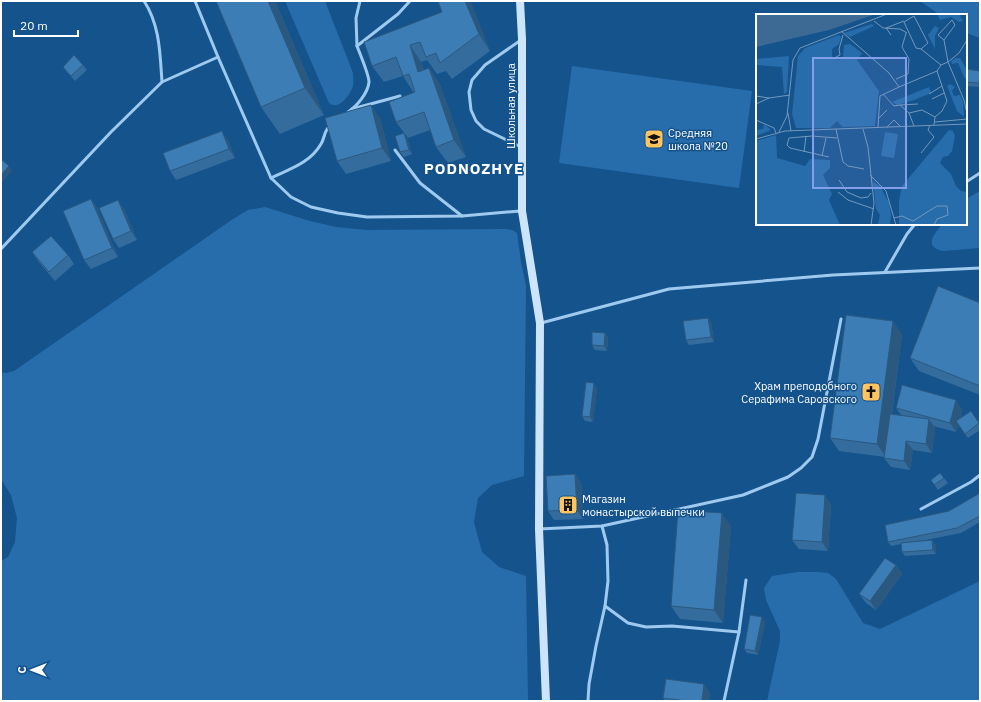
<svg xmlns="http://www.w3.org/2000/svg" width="981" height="702" font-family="'IBM Plex Sans',sans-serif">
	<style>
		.green { fill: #276dac }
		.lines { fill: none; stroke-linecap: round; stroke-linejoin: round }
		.lane { stroke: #9fcaf0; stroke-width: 3 }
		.secondary { stroke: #cde5fb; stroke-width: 8 }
		.wall { fill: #346c9d }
		.shaded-wall { fill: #2b587f }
		.building { fill: #3d7db6; stroke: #2b587f }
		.labels { text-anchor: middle; stroke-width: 3; stroke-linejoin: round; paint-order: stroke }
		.street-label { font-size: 11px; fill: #fff; stroke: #15538d }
		.poi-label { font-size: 11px; fill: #fff; stroke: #15538d; text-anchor: start }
		.district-label { font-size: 15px; font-weight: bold; letter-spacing: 1px; fill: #fff; stroke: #15538d }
		.inset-road { fill: none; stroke: #7398bb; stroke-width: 1 }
		.view { fill: #839eea; fill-opacity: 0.15; stroke: #839eea; stroke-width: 2 }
		.inset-edge { fill: none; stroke: #fff; stroke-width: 2 }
	</style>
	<rect width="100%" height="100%" fill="#15538d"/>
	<g class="green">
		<path d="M 285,1 L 325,1 L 353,73 C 353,77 354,82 353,86 C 350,95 339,111 329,103 Z"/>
		<path d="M 920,1 L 980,1 L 980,38 L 966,33 L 966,15 L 940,15 Z"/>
		<path d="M 572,66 L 752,91 L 739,188 L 559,163 Z"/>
		<path d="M 980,191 L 980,248 L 943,251 C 923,247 934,233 943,224 L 966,224 L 966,199 Z"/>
		<path d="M 265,207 L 310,221 L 336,227 L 367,230 L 506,229 L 512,230 L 517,233 L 521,262 L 526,286 L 524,476 L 492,485 L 478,498 L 474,522 L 482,552 L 499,567 L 526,576 L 528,701 L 1,701 L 1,561 L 8,557 L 15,542 L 17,518 L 11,495 L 1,479 L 1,372 L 6,373 L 14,371 L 233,219 L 248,210 Z"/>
		<path d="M 798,572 L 818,572 L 828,573 L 836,579 L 863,623 L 880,629 L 980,581 L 980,701 L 767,701 L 780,641 L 780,631 L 766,600 L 764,588 L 772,576 Z"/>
	</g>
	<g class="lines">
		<g class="lane">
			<path d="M 144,1 C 160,25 160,54 162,82"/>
			<path d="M 195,1 L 218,57"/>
			<path d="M 357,46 L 356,18 L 360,1"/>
			<path d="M 352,109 L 400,96"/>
			<path d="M 348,112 C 357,106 368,93 369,82 C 369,75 360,54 357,46 L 398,14 L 410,1"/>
			<path d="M 521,147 L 484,129 L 476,121 L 471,110 L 469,92 L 472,80 L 485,65 L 521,40"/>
			<path d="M 395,150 L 420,183 L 462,216"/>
			<path d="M 271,178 C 290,169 310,163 321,144 C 325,138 324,129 331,125"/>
			<path d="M 966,182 L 980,173"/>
			<path d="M 1,249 L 111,132 L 162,82 L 218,57 L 271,178 L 291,197 L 311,207 L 338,213 L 367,217 L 462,216 L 520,211"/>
			<path d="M 885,272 L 907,234 L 915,224"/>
			<path d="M 541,323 L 669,289 L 833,275 L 980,268"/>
			<path d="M 921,509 L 971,482 L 980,475"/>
			<path d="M 539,529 L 602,526 L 743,495 L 788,477 L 801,468 L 812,457 L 818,439 L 841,319"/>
			<path d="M 605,606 L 628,623 L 646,627 L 672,626 L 739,632"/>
			<path d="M 588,701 L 589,684 L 596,646 L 605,606 L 608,581 L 607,545 L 602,526"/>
			<path d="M 724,701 L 739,632 L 746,580"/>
		</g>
		<path class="secondary" d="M 520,1 L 522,39 L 522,211 L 540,323 L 539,529 L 546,701"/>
	</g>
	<g class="wall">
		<path d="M 216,1 L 275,1 L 324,115 L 280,134 L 261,107 Z"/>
		<path d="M 470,1 L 490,51 L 452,79 L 446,71 L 437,74 L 427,60 L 421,62 L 424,70 L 429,68 L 440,85 L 466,157 L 448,163 L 436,147 L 430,130 L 408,138 L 396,122 L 414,93 L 403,76 L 384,82 L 372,66 L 442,12 Z"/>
		<path d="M 83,65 L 87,70 L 75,81 L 66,71 L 63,67 Z"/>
		<path d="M 966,69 L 980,71 L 980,87 L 966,86 Z"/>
		<path d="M 380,118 L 391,161 L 346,174 L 337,161 Z"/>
		<path d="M 404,133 L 407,138 L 412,154 L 404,157 L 400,152 Z"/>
		<path d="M 228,140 L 235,158 L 176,180 L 170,171 Z"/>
		<path d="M 91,199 L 97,208 L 118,257 L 91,269 L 84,260 Z"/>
		<path d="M 124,209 L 137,240 L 119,248 L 113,239 Z"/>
		<path d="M 32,252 L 68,255 L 74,264 L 55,281 L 38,261 Z"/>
		<path d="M 980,303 L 980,395 L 919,371 L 910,358 Z"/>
		<path d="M 711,322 L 714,342 L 689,345 L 686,340 Z"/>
		<path d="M 605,333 L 608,337 L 607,351 L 595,350 L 592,345 Z"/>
		<path d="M 902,334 L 892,414 L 902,416 L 896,408 L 962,409 L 960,419 L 971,411 L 980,424 L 980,430 L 968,438 L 958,425 L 956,432 L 933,426 L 935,428 L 932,453 L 913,450 L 910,470 L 891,467 L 884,458 L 885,457 L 839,451 L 830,438 Z"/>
		<path d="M 597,388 L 593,422 L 585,421 L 582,416 Z"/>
		<path d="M 940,473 L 948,483 L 938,490 L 931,480 Z"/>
		<path d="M 575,474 L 581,483 L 583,519 L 554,520 L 548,511 Z"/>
		<path d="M 980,493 L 980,522 L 961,533 L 916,542 L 932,540 L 936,545 L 936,554 L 905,556 L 902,552 L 901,544 L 891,546 L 888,542 L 949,511 Z"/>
		<path d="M 831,504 L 828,551 L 799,549 L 792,540 Z"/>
		<path d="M 731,526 L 723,623 L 680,619 L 671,606 Z"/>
		<path d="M 896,565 L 902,574 L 876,610 L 866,603 L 859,594 Z"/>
		<path d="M 765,622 L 758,655 L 747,653 L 744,649 Z"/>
		<path d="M 710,693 L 709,701 L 665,701 L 663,698 Z"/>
	</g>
	<g class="shaded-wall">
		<path d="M 268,1 L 275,1 L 324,115 L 305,88 Z"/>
		<path d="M 465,1 L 470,1 L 490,51 L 479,34 Z"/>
		<path d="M 410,45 L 421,62 L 430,88 L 418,72 Z"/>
		<path d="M 429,68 L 440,85 L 466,157 L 454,140 Z"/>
		<path d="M 980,71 L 980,84 L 979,83 Z"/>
		<path d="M 371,105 L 380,118 L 391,161 L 382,148 Z"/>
		<path d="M 222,131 L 228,140 L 235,158 L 229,149 Z"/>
		<path d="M 404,133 L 407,138 L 412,154 L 409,150 Z"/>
		<path d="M 9,166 L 12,171 L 1,183 L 1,175 Z"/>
		<path d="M 91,199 L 97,208 L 118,257 L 112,248 Z"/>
		<path d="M 118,200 L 124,209 L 137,240 L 131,231 Z"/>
		<path d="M 708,318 L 711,322 L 714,342 L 711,337 Z"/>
		<path d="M 893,321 L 902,334 L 886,457 L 877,444 Z"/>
		<path d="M 605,333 L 608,337 L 607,351 L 604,346 Z"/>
		<path d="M 594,383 L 597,388 L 593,422 L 590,417 Z"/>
		<path d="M 956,400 L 962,409 L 956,432 L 950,423 Z"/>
		<path d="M 929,419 L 935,428 L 932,453 L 926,444 Z"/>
		<path d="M 906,441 L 913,450 L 910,470 L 904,461 Z"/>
		<path d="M 575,474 L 581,483 L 583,519 L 577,510 Z"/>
		<path d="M 825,495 L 831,504 L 828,551 L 822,542 Z"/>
		<path d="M 722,513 L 731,526 L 723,623 L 714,610 Z"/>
		<path d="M 932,540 L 936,545 L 936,554 L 933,550 Z"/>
		<path d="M 896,565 L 902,574 L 876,610 L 870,601 Z"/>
		<path d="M 762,617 L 765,622 L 758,655 L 755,651 Z"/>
		<path d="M 704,684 L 710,693 L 709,701 L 702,701 Z"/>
	</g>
	<g class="building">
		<path d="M 216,1 L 268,1 L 305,88 L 261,107 Z"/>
		<path d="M 438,1 L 465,1 L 479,34 L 440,63 L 436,53 L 426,57 L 420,42 L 410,45 L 418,72 L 429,68 L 454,140 L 436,147 L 424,112 L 396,122 L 389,102 L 415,92 L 409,74 L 403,76 L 396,57 L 372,66 L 364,42 L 442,12 Z"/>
		<path d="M 74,55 L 83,65 L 71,76 L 63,67 Z"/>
		<path d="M 966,69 L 980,71 L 979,83 L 966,82 Z"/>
		<path d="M 371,105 L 382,148 L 337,161 L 325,118 Z"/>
		<path d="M 222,131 L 229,149 L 170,171 L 163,153 Z"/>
		<path d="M 404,133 L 409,150 L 400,152 L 395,136 Z"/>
		<path d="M 1,159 L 9,166 L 1,175 Z"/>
		<path d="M 91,199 L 112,248 L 84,260 L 63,211 Z"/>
		<path d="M 118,200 L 131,231 L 113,239 L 99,208 Z"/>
		<path d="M 51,236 L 68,255 L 49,272 L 32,252 Z"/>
		<path d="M 938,286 L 980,303 L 980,386 L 910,358 Z"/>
		<path d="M 846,315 L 893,321 L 877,444 L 830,438 Z"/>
		<path d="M 708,318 L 711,337 L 686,340 L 683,321 Z"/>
		<path d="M 592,332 L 605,333 L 604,346 L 592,345 Z"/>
		<path d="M 586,382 L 594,383 L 590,417 L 582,416 Z"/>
		<path d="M 902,385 L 956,400 L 950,423 L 896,408 Z"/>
		<path d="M 971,411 L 979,423 L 965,434 L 956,421 Z"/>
		<path d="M 890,414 L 929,419 L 926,444 L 906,441 L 904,461 L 884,458 Z"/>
		<path d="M 940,473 L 944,478 L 934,485 L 931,480 Z"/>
		<path d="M 575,474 L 577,510 L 548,511 L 546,476 Z"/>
		<path d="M 796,493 L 825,495 L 822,542 L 792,540 Z"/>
		<path d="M 980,493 L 980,516 L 957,528 L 888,542 L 885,525 L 949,511 Z"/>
		<path d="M 678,510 L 722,513 L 714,610 L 671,606 Z"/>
		<path d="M 932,540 L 933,550 L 902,552 L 901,543 Z"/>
		<path d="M 885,558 L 896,565 L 870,601 L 859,594 Z"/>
		<path d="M 750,615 L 762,617 L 755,651 L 744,649 Z"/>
		<path d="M 666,679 L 704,684 L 702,701 L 687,701 L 663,698 Z"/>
	</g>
	<defs>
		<symbol id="school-square" viewBox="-11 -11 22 22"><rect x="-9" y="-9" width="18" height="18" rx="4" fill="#ffc45e" stroke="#15538d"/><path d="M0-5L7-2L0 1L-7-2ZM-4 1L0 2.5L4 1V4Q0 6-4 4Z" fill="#111"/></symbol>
		<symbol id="church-square" viewBox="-11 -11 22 22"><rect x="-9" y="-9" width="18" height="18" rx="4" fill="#ffc45e" stroke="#15538d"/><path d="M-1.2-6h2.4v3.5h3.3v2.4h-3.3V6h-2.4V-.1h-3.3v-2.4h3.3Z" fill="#111"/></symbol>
		<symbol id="building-square" viewBox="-11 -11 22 22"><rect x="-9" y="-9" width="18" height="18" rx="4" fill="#ffc45e" stroke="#15538d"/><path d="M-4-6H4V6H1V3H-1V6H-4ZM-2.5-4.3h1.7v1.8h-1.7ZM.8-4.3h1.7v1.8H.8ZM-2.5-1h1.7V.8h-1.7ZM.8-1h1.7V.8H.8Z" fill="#111"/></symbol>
	</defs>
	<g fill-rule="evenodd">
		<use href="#school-square" x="643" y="128" width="22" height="22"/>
		<use href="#church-square" x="860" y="381" width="22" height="22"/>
		<use href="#building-square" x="557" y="494" width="22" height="22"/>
	</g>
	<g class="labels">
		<g class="street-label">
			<text transform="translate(511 106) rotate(-90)" y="4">Школьная улица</text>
		</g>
		<g class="poi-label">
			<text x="668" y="137">Средняя<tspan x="668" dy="13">школа №20</tspan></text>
			<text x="857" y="390" text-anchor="end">Храм преподобного<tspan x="857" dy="13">Серафима Саровского</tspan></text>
			<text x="582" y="503">Магазин<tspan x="582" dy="13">монастырской выпечки</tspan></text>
		</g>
		<g class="district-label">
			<text x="474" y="174">PODNOZHYE</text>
		</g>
	</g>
	<g transform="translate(756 14)">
		<rect width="211" height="211" fill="#15538d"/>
		<path d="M 181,0 L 203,0 L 207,7 L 203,8 L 195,3 L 184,6 ZM 116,10 L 118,12 L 94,23 L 88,19 ZM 179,12 L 183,14 L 179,22 L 179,35 L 172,21 ZM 83,21 L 85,23 L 83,30 L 76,35 L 76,43 L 82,46 L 87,44 L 88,31 L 94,30 L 106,39 L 101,46 L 123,77 L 119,112 L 87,113 L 81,107 L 74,114 L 40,114 L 36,100 L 42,42 L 49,34 ZM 33,42 L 31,78 L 28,80 L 26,53 L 0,51 L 0,45 ZM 200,44 L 204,44 L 211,56 L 211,64 L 209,65 L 202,49 L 196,50 L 195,47 ZM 194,70 L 199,73 L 196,77 L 198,82 L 204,81 L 207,87 L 208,103 L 201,97 L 191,72 ZM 173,73 L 175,79 L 158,86 L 141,91 L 136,88 ZM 8,110 L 15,116 L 0,122 L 0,116 L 7,115 ZM 193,116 L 197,117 L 199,122 L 196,137 L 192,142 L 187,143 L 184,149 L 195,160 L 200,172 L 205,177 L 211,178 L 211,211 L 143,211 L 143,187 L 146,172 ZM 129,118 L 142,120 L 138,144 L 125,142 ZM 20,121 L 21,144 L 49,152 L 54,145 L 74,146 L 74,154 L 67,161 L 76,180 L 73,186 L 84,211 L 0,211 L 0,127 ZM 117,168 L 124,172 L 133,189 L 135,201 L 134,211 L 122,211 L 124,201 L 120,195 Z" fill="#276dac"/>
		<path d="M 0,0 L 120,0 L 73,16 L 0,33 Z" fill="#3c6a94"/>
		<path class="inset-road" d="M 118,7 L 127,14 L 144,15 L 151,19M 85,17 L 133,59 L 143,73 L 124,82 L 122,113M 135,21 L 130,14 L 148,7M 188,26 L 182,21 L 196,6 L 199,11 L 188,26 L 192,48 L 203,39 L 211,26M 165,35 L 172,29 L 158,2 L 148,8 L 160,34 L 165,35 L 185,51 L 181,57 L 191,87 L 186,97 L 179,103 L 178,111M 80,43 L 84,41 L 83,35 L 87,21M 185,51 L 192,48 L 208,86 L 211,100M 140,65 L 152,60 L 153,45 L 146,33 L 150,19M 143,73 L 181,57M 127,80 L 138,92 L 144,91 L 153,99 L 158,112M 173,80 L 186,72M 0,82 L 13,84 L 34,81M 176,85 L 188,79M 0,90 L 13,84M 144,91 L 162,90M 32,99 L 35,117M 153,99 L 166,96 L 179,103M 122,105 L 131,96M 0,106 L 18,114 L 20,119M 179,108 L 211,105M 131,113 L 138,106 L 145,113M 80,115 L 87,148 L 92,152 L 108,155M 107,115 L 112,133 L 118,189 L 115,211M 23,118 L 31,102 L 37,46 L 44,34 L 131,0M 0,125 L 29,117 L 211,110M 48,138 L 50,122M 165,139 L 178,123 L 172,116 L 174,111M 66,142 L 70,124M 73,143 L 34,134 L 31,131 L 33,124 L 56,122 L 81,124M 114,161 L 130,177 L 140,211M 83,166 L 91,178 L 105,184 L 112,183 L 115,179M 82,178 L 92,186 L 118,195M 138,204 L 146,202 L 157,207 L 181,192 L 191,192 L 192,201 L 181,205 L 178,211"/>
		<path class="view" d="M 57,44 L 150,44 L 150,174 L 57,174 Z"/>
		<rect width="211" height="211" class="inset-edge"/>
	</g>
	<rect width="981" height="702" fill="none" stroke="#ffffff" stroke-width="4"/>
	<g transform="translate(32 670) rotate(270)" stroke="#15538d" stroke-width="3" paint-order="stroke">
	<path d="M0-3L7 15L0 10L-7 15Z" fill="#ffffff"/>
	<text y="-6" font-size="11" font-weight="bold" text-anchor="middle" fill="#ffffff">С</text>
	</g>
	<path d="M14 30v6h64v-6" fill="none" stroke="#ffffff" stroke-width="2"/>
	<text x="20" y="30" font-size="12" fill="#ffffff" stroke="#15538d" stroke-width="3" paint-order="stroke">20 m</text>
</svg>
